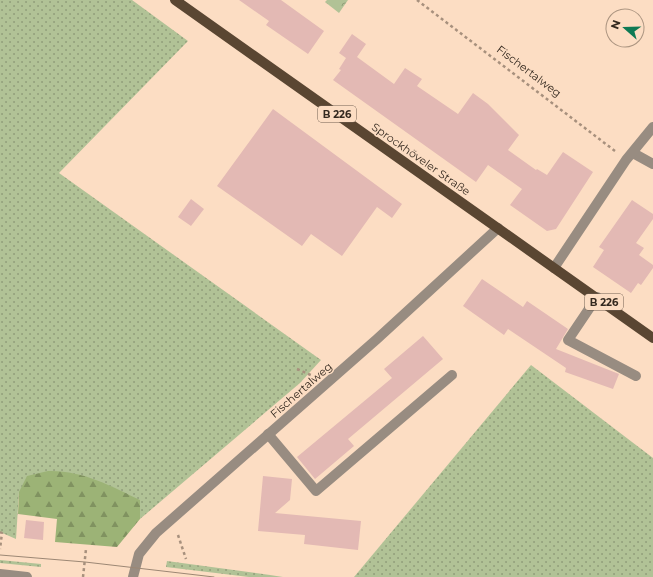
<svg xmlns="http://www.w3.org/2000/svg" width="653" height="577" font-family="Montserrat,sans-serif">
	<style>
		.grass { fill: url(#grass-dots) }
		.forest { fill: url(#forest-firs) }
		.park { fill: url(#park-crowns) }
		.building { fill: #e3b9b4 }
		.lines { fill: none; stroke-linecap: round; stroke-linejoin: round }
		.path { stroke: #a7907d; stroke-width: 2.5; stroke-dasharray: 3 3; stroke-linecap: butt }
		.minor { stroke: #988c81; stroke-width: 10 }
		.major { stroke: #5a4632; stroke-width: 10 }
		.tram { stroke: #9c8774; stroke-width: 1 }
		.labels { text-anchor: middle; stroke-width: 3; stroke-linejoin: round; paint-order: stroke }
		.shield { fill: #fcddc3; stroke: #705f50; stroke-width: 1 }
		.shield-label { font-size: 10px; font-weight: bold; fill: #34291f }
		.street-label { font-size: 11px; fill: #34291f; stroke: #fcddc3 }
	</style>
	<defs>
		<pattern id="grass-dots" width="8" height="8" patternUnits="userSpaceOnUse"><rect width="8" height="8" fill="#b1c296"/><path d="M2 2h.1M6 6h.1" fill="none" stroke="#919e7a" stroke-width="1.8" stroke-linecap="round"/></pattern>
		<pattern id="forest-firs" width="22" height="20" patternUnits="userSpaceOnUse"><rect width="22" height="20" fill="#9cb376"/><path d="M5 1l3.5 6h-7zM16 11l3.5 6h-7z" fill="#809260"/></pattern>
		<pattern id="park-crowns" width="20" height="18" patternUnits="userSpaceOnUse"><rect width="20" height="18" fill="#b1c296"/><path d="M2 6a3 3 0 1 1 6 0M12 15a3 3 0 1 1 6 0" fill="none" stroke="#919e7a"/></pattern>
	</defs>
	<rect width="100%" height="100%" fill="#fcddc3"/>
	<g class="grass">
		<path d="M 0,0 L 132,0 L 188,41 L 59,173 L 321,360 L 300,383 L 140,519 L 140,500 L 19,492 L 16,539 L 0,532 Z"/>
		<path d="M 531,365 L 653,458 L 653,577 L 354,577 Z"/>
		<path d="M 0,560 L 41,564 L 41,567 L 0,563 Z"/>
		<path d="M 167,561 L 270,575 L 283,577 L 249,577 L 166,567 Z"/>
	</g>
	<path class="forest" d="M 48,471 C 82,470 111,486 140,500 L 140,519 L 117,547 L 55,542 L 57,519 L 18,514 L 19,492 L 27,476 Z"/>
	<path class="park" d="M 327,0 L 348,0 L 339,13 L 325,2 Z"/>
	<g class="building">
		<path d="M 239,0 L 281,0 L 324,31 L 308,54 L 266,25 L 269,21 Z"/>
		<path d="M 352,34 L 366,44 L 357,57 L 394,84 L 405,68 L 422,79 L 417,86 L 458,114 L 473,93 L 488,104 L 519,135 L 508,150 L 536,170 L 537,169 L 547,175 L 563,152 L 593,172 L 556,229 L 547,231 L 510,205 L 522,189 L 488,165 L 476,182 L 333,80 L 341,70 L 339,69 L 346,58 L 339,53 Z"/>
		<path d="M 273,109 L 402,204 L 392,218 L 377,207 L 342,256 L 311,234 L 302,246 L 217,186 Z"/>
		<path d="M 191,199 L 204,209 L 191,226 L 178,217 Z"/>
		<path d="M 632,200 L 653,214 L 653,219 L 636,243 L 644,248 L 639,255 L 653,265 L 653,268 L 641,285 L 638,283 L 631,293 L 593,267 L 604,250 L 599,247 Z"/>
		<path d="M 482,279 L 523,307 L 527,301 L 568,329 L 556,349 L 619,374 L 613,389 L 565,372 L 566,368 L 508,329 L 504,335 L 463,306 Z"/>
		<path d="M 423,336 L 443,359 L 348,439 L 354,446 L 315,479 L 297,457 L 392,378 L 384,369 Z"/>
		<path d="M 263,476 L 292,479 L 290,500 L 275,513 L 361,521 L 358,550 L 304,544 L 305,535 L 258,531 Z"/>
		<path d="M 26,520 L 44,522 L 43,540 L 24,538 Z"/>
	</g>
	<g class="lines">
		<g class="path">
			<path d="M 417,0 L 615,151"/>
			<path d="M 297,369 L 313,376"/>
			<path d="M 0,532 L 2,533 L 0,549"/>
			<path d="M 178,535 L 186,559"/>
			<path d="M 83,577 L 86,549"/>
		</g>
		<g class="minor">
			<path d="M 633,153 L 653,164"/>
			<path d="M 554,268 L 626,160 L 653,127"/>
			<path d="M 597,297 L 568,340 L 636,376"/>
			<path d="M 268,434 L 316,491 L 452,375"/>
			<path d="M 0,574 L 27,577"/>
			<path d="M 133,577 L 139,554 L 156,533 L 377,339 L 498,228"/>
		</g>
		<path class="major" d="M 175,0 L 653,338"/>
		<path class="tram" d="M 0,555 L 85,562 L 214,577"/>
	</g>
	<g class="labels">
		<g class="shield">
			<rect x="318" y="106" width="38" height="16" rx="3"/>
			<rect x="585" y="294" width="38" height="16" rx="3"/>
		</g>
		<g class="shield-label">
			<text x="337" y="118">B 226</text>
			<text x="604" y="306">B 226</text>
		</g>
		<g class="street-label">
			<text transform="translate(529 71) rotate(37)" y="4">Fischertalweg</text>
			<text transform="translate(421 159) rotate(35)" y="4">Sprockhöveler Straße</text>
			<text transform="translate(301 390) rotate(-41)" y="4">Fischertalweg</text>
		</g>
	</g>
	<g transform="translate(625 28) rotate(290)"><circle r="19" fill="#fcddc3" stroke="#ac9581"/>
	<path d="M0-3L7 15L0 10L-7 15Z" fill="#0e7a54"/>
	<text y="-6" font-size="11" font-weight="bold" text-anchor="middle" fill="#34291f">N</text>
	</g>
</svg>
